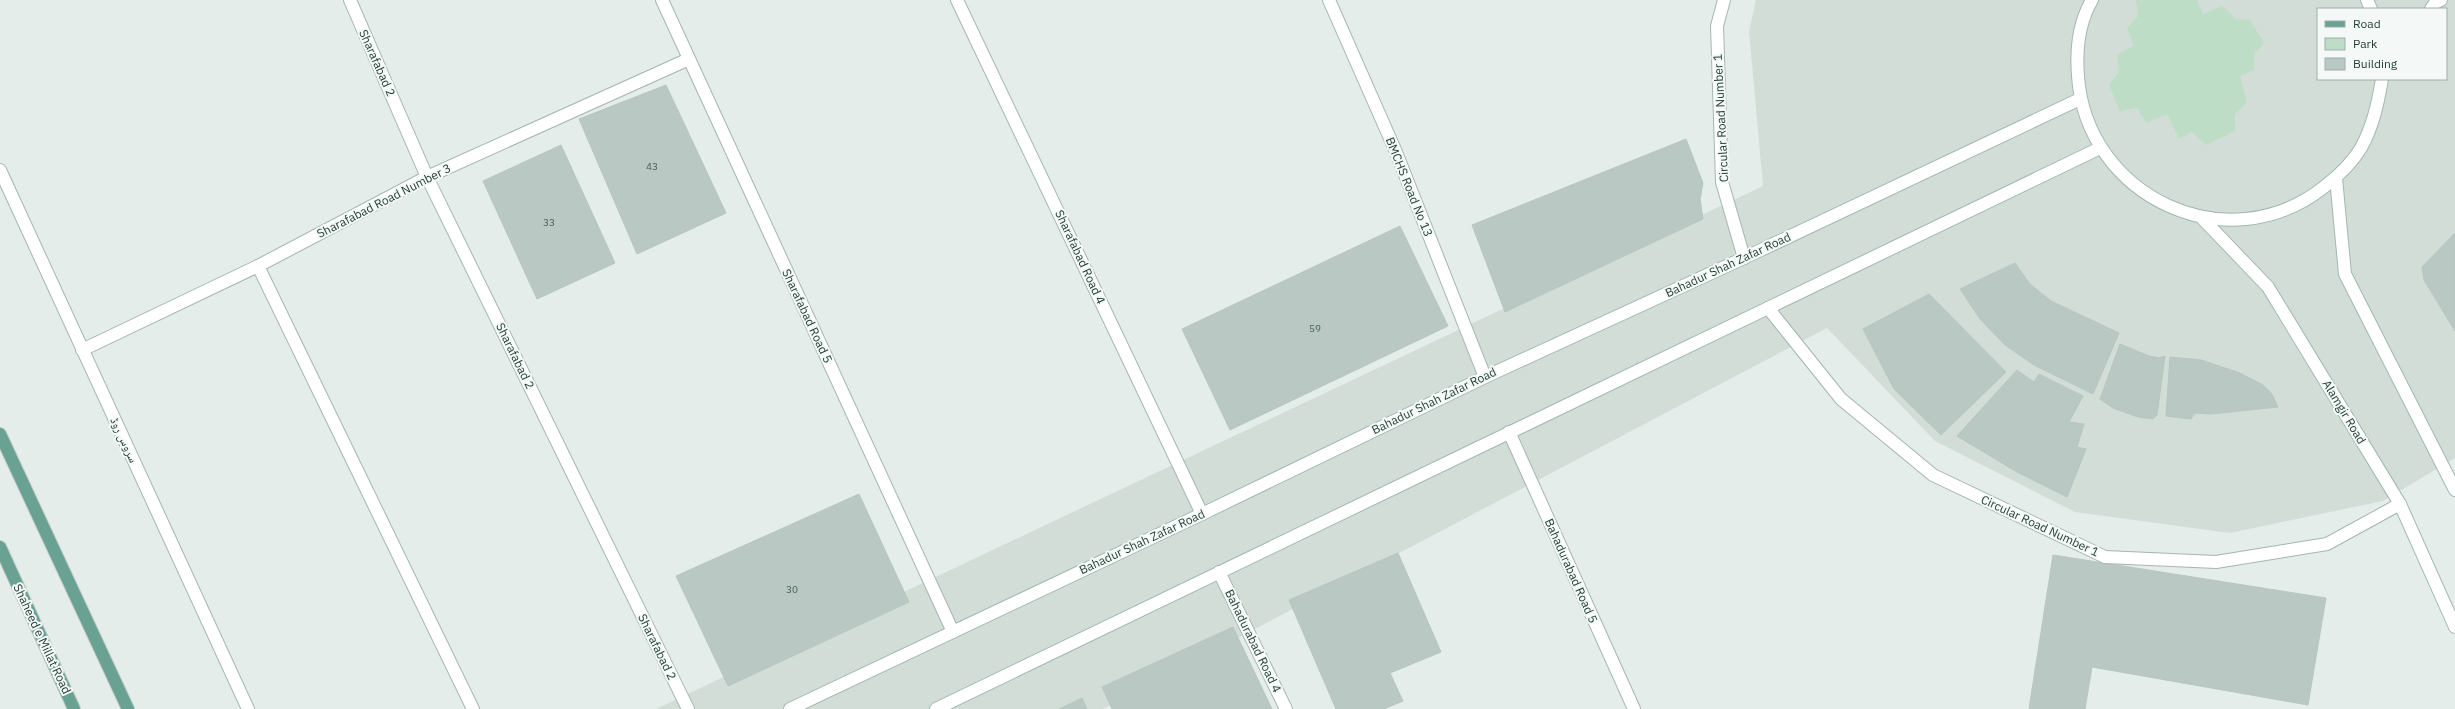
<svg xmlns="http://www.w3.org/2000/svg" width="2455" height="709" font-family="'IBM Plex Sans','Noto Naskh Arabic',sans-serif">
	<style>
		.built { fill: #d2ddd8; fill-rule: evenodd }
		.green { fill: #bdddc6 }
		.building { fill: #b9c8c2; stroke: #b6c6c0 }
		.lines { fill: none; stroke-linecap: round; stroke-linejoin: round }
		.street-casing { stroke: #a6b5b0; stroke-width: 14 }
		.secondary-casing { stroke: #a2b8b1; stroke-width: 14 }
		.primary-casing { stroke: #c1c9c7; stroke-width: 14 }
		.street { stroke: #fff; stroke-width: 12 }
		.secondary { stroke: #fff; stroke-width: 12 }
		.primary { stroke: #69a193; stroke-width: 12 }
		.labels { text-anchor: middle; stroke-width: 4; stroke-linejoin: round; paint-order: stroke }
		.number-label { font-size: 10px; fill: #48605a }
		.street-label { font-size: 12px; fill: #233e37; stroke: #f4f9f7 }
	</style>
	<rect width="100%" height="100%" fill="#e4ede9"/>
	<path class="built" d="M 1756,0 L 2455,0 L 2455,458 L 2383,501 L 2230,533 L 2075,512 L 1935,441 L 1827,328 L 1103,709 L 656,709 L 1763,186 L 1749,31 ZM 2318,9 L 2446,9 L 2446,79 L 2318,79 Z"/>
	<path class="green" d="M 2136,0 L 2197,0 L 2203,14 L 2222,6 L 2236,19 L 2250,20 L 2264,43 L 2254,54 L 2254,70 L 2240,76 L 2247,102 L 2235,114 L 2235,131 L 2206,145 L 2192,132 L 2179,139 L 2167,114 L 2146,123 L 2137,108 L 2120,111 L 2109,85 L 2119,72 L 2117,55 L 2134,46 L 2127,28 L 2138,16 Z"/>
	<g class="building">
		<path d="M 666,85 L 726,213 L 637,254 L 579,119 Z"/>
		<path d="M 1686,139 L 1703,183 L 1700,199 L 1703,219 L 1505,312 L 1472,225 Z"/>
		<path d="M 561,145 L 615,263 L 537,299 L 483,181 Z"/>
		<path d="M 1400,226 L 1448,326 L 1230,430 L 1182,329 Z"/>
		<path d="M 2455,233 L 2455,331 L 2424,280 L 2422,267 Z"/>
		<path d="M 2015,263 L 2030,284 L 2051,301 L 2119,333 L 2093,394 L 2034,365 L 2005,345 L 1980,319 L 1960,289 Z"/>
		<path d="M 1929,294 L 2006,372 L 1941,435 L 1894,389 L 1863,329 Z"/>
		<path d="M 2120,344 L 2149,356 L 2159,358 L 2165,356 L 2157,415 L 2153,419 L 2138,417 L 2113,408 L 2100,399 Z"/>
		<path d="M 2170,357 L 2201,360 L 2240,373 L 2263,385 L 2272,394 L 2278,407 L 2211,414 L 2195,413 L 2191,419 L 2166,416 Z"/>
		<path d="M 2017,370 L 2034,382 L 2039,374 L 2083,396 L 2069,422 L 2084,424 L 2077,447 L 2086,449 L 2067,497 L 2017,472 L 1957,436 Z"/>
		<path d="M 859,494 L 909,602 L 728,686 L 676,576 Z"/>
		<path d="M 1398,553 L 1441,652 L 1390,673 L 1403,701 L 1384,709 L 1336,709 L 1289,600 Z"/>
		<path d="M 2053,555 L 2326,598 L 2308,705 L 2092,667 L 2085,709 L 2029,709 Z"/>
		<path d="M 1233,627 L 1272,709 L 1112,709 L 1102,687 Z"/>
		<path d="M 1082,698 L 1087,709 L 1059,709 Z"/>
	</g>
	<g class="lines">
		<defs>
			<g id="street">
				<path d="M 350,0 L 427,177 L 688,709"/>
				<path d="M 662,0 L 953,632"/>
				<path d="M 957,0 L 1202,514"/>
				<path d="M 1329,0 L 1396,152 L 1485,377"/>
				<path d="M 1724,0 L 1717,26 L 1722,182 L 1744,258"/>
				<path d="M 0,170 L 248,709"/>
				<path d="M 258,266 L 473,709"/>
				<path d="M 1768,308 L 1841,399 L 1933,475 L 2105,557 L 2216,562 L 2327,544 L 2400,504"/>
				<path d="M 82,350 L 258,266 L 427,177 L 689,59"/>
				<path d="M 1509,432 L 1634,709"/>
				<path d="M 1219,572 L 1286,709"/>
			</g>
			<g id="secondary">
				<path d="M 2092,0 C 2079,22 2076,51 2078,76 C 2086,196 2227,264 2324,187 C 2337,177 2352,163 2361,148 C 2373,126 2378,103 2382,79"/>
				<path d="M 2367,0 L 2371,9"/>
				<path d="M 2431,9 L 2435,3 L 2441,0"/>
				<path d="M 2336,178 L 2345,274 L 2455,490"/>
				<path d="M 2201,217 L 2268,287 L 2400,504 L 2455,627"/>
				<path d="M 790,709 L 1202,514 L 1485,377 L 1744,258 L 2080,99"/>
				<path d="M 936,709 L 2100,148"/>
			</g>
			<g id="primary">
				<path d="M 0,434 L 128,709"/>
				<path d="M 0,547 L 74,709"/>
			</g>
		</defs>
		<use href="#street" class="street-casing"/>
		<use href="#secondary" class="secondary-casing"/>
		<use href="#primary" class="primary-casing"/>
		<use href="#street" class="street"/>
		<use href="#secondary" class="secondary"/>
		<use href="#primary" class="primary"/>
	</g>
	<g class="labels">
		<g class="number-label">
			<text x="652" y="170">43</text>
			<text x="549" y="226">33</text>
			<text x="1315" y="332">59</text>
			<text x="792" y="593">30</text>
		</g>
		<g class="street-label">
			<text transform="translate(377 63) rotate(66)" y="4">Sharafabad 2</text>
			<text transform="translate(1721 118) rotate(-93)" y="4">Circular Road Number 1</text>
			<text transform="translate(1409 187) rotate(68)" y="4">BMCHS Road No 13</text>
			<text transform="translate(384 201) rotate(-27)" y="4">Sharafabad Road Number 3</text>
			<text transform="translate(1080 257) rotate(65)" y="4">Sharafabad Road 4</text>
			<text transform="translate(1728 265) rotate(-25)" y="4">Bahadur Shah Zafar Road</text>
			<text transform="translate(807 316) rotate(65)" y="4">Sharafabad Road 5</text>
			<text transform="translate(515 356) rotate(64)" y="4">Sharafabad 2</text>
			<text transform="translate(1434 401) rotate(-26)" y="4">Bahadur Shah Zafar Road</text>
			<text transform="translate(2344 412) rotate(59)" y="4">Alamgir Road</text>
			<text transform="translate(124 440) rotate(65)" y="4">سروس روڈ</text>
			<text transform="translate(2040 526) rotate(25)" y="4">Circular Road Number 1</text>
			<text transform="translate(1142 542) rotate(-25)" y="4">Bahadur Shah Zafar Road</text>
			<text transform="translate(1571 571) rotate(66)" y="4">Bahadurabad Road 5</text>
			<text transform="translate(42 639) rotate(65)" y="4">Shaheed e Millat Road</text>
			<text transform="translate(1253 641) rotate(64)" y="4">Bahadurabad Road 4</text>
			<text transform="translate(657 647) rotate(64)" y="4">Sharafabad 2</text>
		</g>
	</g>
	<rect x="2317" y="8" width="130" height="72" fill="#f4f9f7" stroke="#a0aeaa"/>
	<rect x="2325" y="21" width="20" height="6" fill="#69a193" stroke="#a0aeaa"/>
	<text x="2353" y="28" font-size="12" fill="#233e37">Road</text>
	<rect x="2325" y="38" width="20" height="12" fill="#bdddc6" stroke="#a0aeaa"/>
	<text x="2353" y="48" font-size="12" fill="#233e37">Park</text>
	<rect x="2325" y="58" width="20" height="12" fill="#b9c8c2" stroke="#a0aeaa"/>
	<text x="2353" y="68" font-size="12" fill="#233e37">Building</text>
</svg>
